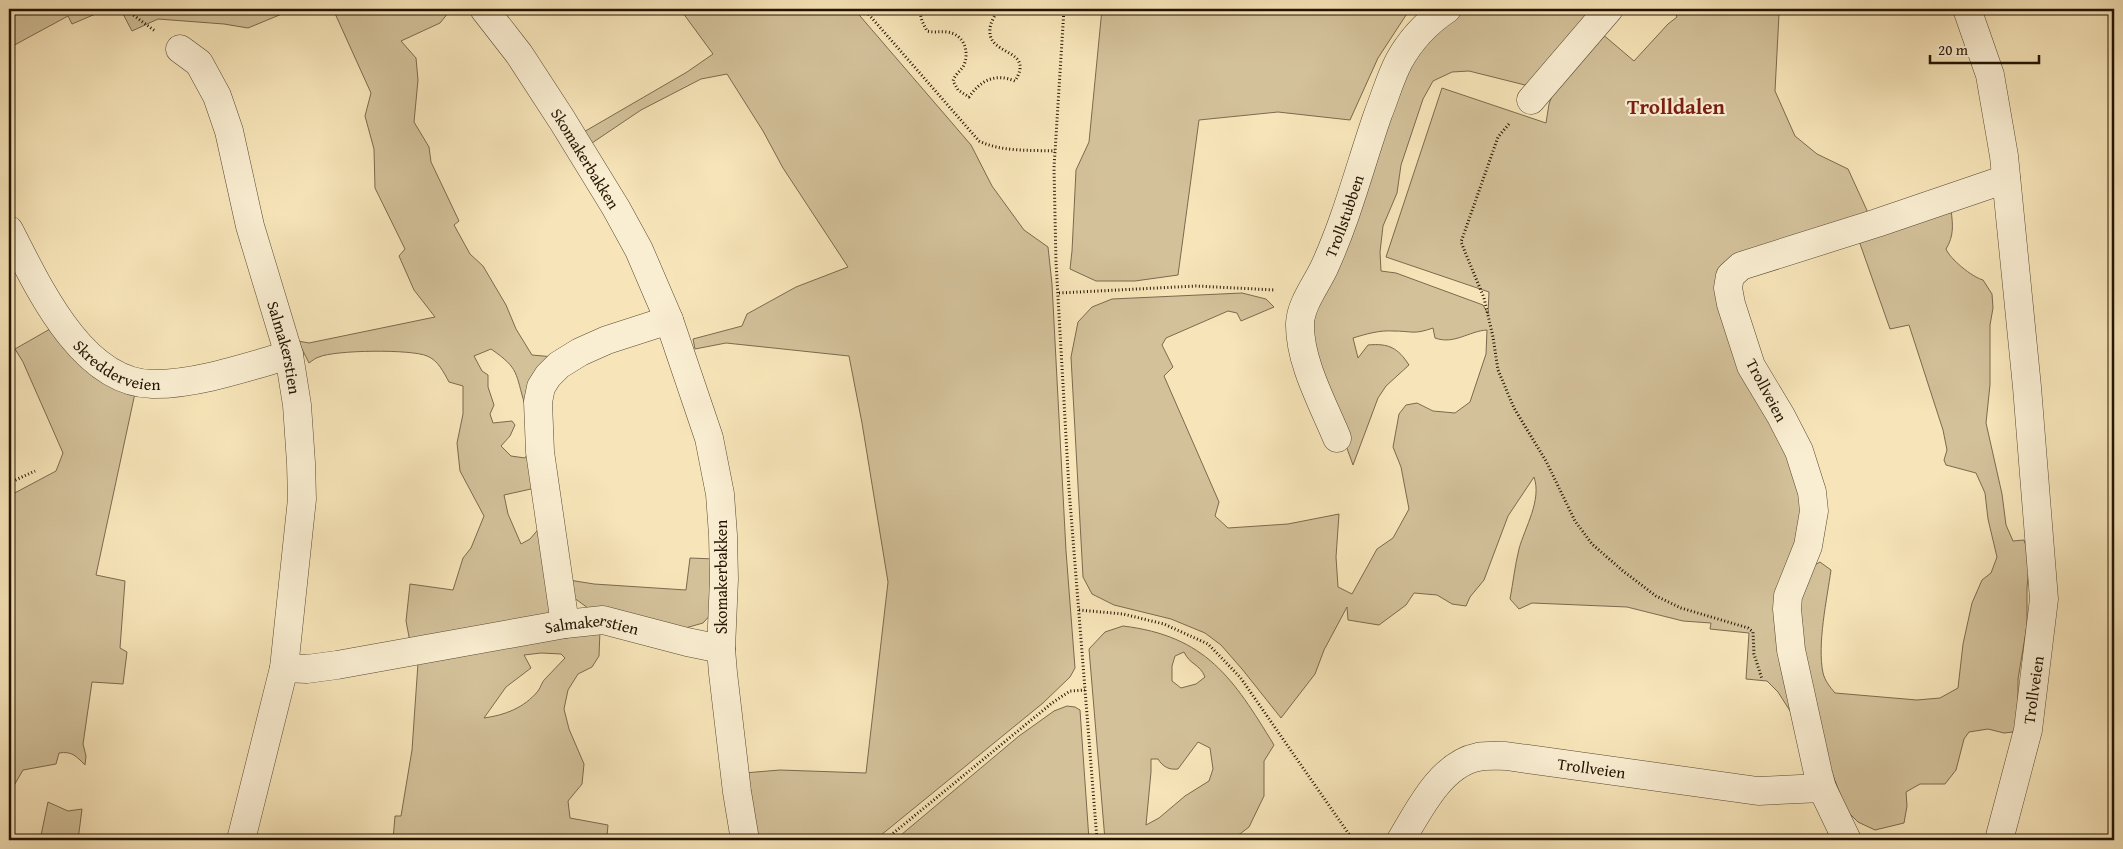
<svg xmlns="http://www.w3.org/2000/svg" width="2123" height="849" font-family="'Gentium Book Plus',serif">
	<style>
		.green { fill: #d3c19a; stroke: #7a6a4e; fill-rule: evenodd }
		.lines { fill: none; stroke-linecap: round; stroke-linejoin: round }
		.minor-casing { stroke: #57482f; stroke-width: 29 }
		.path { stroke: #221301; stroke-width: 3; stroke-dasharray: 1 2.5; stroke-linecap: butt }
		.minor { stroke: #faeed2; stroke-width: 28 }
		.labels { text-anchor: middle; stroke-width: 4.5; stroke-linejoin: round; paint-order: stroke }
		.street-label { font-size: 16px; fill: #221301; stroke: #faeed2 }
		.district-label { font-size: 21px; font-weight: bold; fill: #7a1f14; stroke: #faeed2 }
	</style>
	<rect width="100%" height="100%" fill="#f7e5b9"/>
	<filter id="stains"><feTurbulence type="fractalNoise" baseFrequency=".004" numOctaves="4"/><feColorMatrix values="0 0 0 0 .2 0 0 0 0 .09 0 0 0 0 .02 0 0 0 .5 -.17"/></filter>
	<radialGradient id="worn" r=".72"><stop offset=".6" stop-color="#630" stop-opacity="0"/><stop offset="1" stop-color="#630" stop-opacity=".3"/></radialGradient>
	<g class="green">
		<path d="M 9,9 L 107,9 L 72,24 L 68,16 L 9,48 Z"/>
		<path d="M 113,9 L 294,9 L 248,28 L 224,24 L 158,19 L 132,31 L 122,12 Z"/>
		<path d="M 333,9 L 447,9 L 449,12 L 440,23 L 401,41 L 416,58 L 418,80 L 414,122 L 429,147 L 431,162 L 459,221 L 454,225 L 470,254 L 483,266 L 506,305 L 516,329 L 532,355 L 554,357 L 525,405 C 515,373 520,369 491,349 L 474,356 L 482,371 L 488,375 L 488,387 L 494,405 L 490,414 L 493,423 L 512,421 L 515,425 L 510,436 L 501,446 L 511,456 L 525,458 L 533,444 L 539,491 L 531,489 L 504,495 L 508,514 L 521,544 L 530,539 L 542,525 L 551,610 L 548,618 L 410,642 L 406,621 L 410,584 L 453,590 L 463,558 L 471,548 L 484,516 L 460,471 L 457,443 L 463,414 L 463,386 L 449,382 C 444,373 438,360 427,356 C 412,349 334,350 319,357 C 315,358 312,361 309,363 L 298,341 L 309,343 L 435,317 L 414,290 L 399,256 L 405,249 L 375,188 L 374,149 L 365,116 L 371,93 Z"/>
		<path d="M 680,9 L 854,9 L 971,145 L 992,186 L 1024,230 L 1048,247 L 1052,284 L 1066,551 L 1075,668 L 1070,677 L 1043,703 L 875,840 L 755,840 L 744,773 L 780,770 L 866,773 L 888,582 L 862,423 L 849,356 L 726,343 L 695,349 L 693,339 L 742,326 L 747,314 L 796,287 L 848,267 L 783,168 L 763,131 L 727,74 L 701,79 L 641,110 L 589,145 L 582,133 L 687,72 L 713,54 Z"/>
		<path d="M 1102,9 L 1410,9 L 1378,58 L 1350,120 L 1278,112 L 1199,120 L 1178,275 L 1135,281 L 1096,281 L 1070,269 L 1072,251 L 1076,170 L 1089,142 Z"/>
		<path d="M 1463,9 L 1595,9 L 1539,77 L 1525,85 L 1469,71 L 1452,72 L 1433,81 L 1423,99 L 1401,165 L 1397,193 L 1383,226 L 1380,252 L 1381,271 L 1396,273 L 1483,305 L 1488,314 L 1489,292 L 1386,257 L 1442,88 L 1546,123 L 1549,104 L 1556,85 L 1601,33 L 1634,61 L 1668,24 L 1677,17 L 1674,9 L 1794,9 L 1779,14 L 1775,91 L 1795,136 L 1817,154 L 1848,169 L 1870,217 L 1724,264 L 1802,488 L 1792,714 L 1778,692 L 1767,681 L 1746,679 L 1749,633 L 1710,629 L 1711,623 L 1683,621 L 1627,607 L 1532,603 L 1519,609 L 1510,599 C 1513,583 1515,565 1519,549 C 1525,527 1542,500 1534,477 L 1508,516 L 1484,580 L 1470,597 L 1466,606 L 1452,604 L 1437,595 L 1414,593 L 1406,605 L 1379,625 L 1348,620 L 1347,607 L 1324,650 L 1315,674 L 1281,718 L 1242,669 L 1221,645 L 1205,633 L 1171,619 L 1114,605 L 1092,594 L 1083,577 L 1071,357 L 1078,322 L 1092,307 L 1112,299 L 1242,293 L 1266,299 L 1274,307 L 1241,321 L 1237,313 L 1228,311 L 1166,338 L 1162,345 L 1173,367 L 1164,376 L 1219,502 L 1215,516 L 1228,528 L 1288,524 L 1339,514 L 1336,557 L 1338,587 L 1352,594 L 1377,549 L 1393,538 L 1409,509 L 1401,467 L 1393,447 L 1399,414 L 1406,405 L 1417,403 L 1433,411 L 1455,413 L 1470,402 L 1486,354 L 1487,330 C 1469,331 1454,345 1435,338 L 1433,328 C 1413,335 1413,331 1393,331 C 1380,330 1366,334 1353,338 L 1358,358 L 1368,345 C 1389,343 1398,348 1409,365 L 1386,386 L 1378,398 L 1353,465 L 1327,393 L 1310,326 L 1407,63 L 1452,13 Z"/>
		<path d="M 1951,210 C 1953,225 1954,236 1946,249 C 1950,259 1972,277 1983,280 L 1992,294 L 1993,308 L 1990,325 L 1990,385 L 1986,423 L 2002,494 L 2006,525 L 2013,541 L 2024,540 L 2030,559 L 2027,587 L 2027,625 L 2018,679 L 2018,722 L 2013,732 L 2004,733 L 1988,729 L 1969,732 L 1964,739 L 1956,770 L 1945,784 L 1920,784 L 1906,792 L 1907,806 L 1904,823 L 1875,830 L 1858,822 L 1849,813 L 1844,804 L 1829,765 L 1799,636 L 1800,586 L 1811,567 L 1820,562 L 1831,570 C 1827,599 1817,644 1823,673 C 1825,681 1830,687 1835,693 L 1917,700 L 1940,698 L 1958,688 L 1963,644 L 1972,603 L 1982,580 L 1991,573 L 1997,557 L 1988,519 L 1985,493 L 1976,473 L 1946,465 L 1944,460 L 1947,450 L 1943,430 L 1909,325 L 1890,329 L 1858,238 Z"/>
		<path d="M 50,329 L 135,393 L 96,575 L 125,581 L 120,648 L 127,652 L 123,684 L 92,682 L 83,744 L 86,756 L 85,765 C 76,756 72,751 59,753 L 56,764 L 23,770 L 9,794 L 9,496 L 56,471 L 63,453 L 23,362 L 15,349 Z"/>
		<path d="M 690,558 L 715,559 L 712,613 L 703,623 L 682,629 L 588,608 L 570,595 L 569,580 L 594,584 L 686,590 Z"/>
		<path d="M 1123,626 C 1206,636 1233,678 1274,745 L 1264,761 L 1264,796 L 1249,827 L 1232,840 L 1171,840 L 1168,836 L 1156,836 L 1149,840 L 1105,840 L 1089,649 L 1105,632 ZM 1184,652 C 1190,665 1200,664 1205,677 L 1196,684 L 1181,688 L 1172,681 L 1172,666 L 1175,656 ZM 1198,742 L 1210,748 L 1213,769 L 1209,781 L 1185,796 L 1159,818 L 1146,825 L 1151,772 L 1151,759 L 1158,759 C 1163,767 1169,770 1178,769 Z"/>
		<path d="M 600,630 L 599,656 L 592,667 L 578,674 L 568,690 L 564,709 L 569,729 L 584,764 L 582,784 L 568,801 L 570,818 L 608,825 L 607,836 L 592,840 L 393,840 L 395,816 L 401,816 L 412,750 L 418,663 ZM 541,653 L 561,654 L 565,658 C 559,665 552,671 546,678 C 542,681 541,687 538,691 C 524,708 505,715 484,718 L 506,687 L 531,668 L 524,655 Z"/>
		<path d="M 1067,706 L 1075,707 L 1080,710 L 1089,840 L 895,840 L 1019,736 L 1054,711 Z"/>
		<path d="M 48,802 L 68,811 L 82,809 L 78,840 L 40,840 Z"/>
	</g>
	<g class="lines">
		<defs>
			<g id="minor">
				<path id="s1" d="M 484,9 L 519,54 L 562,120 L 616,208 L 639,250 L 669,320 L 709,438 L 720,494 L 723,535 L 724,579 L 721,649 L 723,673 L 737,792 L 745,840"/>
				<path d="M 1967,9 L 1990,75 L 2004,156 L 2027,387 L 2044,599 L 2028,730 L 1999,840"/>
				<path id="s2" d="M 180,49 L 199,63 L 217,96 L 229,131 L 250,226 L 289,355 L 297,405 L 301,463 L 302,499 L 284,668 L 241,840"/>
				<path d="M 1531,100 L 1609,9"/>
				<path id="s3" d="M 9,230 C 37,284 81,383 152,384 C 195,385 247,367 289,355"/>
				<path id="s4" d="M 1337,438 C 1323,404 1299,361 1300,323 C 1301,304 1316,285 1324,268 C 1347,218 1360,166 1378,114 C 1385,97 1390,78 1399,61 C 1411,39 1426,23 1447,9"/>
				<path d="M 565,624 L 540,452 L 538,402 L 541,387 L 548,376 L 559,365 L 580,352 L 607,340 L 669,320"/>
				<path id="s5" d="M 284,668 L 307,669 L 337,665 L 565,624 L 603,620 L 687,642 L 721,649"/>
				<path id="s6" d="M 1401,840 C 1419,810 1441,764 1478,757 C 1487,755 1497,756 1506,756 L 1758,791 L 1822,788"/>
				<path d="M 1847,840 L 1822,788 L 1818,773 L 1791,650 L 1787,609 L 1788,596 L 1808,546 L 1814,511 L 1812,492 L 1799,451 L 1781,416 L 1751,366 L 1731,304 L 1728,288 L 1730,276 L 1741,266 L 1877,223 L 2006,179"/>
			</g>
		</defs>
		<use href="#minor" class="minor-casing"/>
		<g class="path">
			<path d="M 125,9 L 155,31"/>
			<path d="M 864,9 L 979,141 C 1001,152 1031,150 1055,151"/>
			<path d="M 919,9 L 922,21 L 927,31 C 934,33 940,31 947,32 C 963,34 970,50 964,65 C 961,71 955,74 953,81 L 958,90 L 969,97 C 981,80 995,73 1015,81 C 1035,49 990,56 990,32 C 989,24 995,16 998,9"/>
			<path d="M 1064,9 L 1054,168 L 1056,262 L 1069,489 L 1097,840"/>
			<path d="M 1509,124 L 1498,137 L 1461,242 L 1484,298 L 1493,337 L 1498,370 L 1514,408 L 1546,461 L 1575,521 L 1592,544 L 1623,571 L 1656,596 L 1681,608 L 1748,628 L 1753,632 L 1754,654 L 1762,679"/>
			<path d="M 1059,293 L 1196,286 L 1275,290"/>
			<path d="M 9,483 L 35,471"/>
			<path d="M 1079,610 L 1123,614 L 1164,624 L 1208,644 L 1240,677 L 1353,840"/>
			<path d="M 885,840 L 1052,703 L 1070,691 L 1085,690"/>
		</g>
		<use href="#minor" class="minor"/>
	</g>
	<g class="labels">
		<g class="street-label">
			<text dy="6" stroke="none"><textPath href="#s1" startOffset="181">Skomakerbakken</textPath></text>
			<text dy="6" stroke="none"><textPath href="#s4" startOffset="238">Trollstubben</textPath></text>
			<text dy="6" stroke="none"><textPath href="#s2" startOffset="322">Salmakerstien</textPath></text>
			<text dy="6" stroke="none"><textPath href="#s3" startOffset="180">Skredderveien</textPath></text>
			<text transform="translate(1767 390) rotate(62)" y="6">Trollveien</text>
			<text transform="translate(721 577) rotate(-90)" y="6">Skomakerbakken</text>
			<text dy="6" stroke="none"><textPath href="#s5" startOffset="312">Salmakerstien</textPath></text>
			<text transform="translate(2033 690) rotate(-82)" y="6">Trollveien</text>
			<text dy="6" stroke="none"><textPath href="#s6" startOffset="231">Trollveien</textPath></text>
		</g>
		<g class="district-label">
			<text x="1676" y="114">Trolldalen</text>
		</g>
	</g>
	<rect width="2123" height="849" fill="none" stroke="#f7e5b9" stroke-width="30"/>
	<rect x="10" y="10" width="2103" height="829" fill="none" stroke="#221301" stroke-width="2.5"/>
	<rect x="15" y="15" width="2093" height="819" fill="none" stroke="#221301"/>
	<path d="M1930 55v8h109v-8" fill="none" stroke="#221301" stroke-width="2.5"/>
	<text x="1938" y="55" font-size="15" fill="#221301" stroke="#faeed2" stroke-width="4" paint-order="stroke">20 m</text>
	<rect width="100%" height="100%" filter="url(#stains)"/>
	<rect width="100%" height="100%" fill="url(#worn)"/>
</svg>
